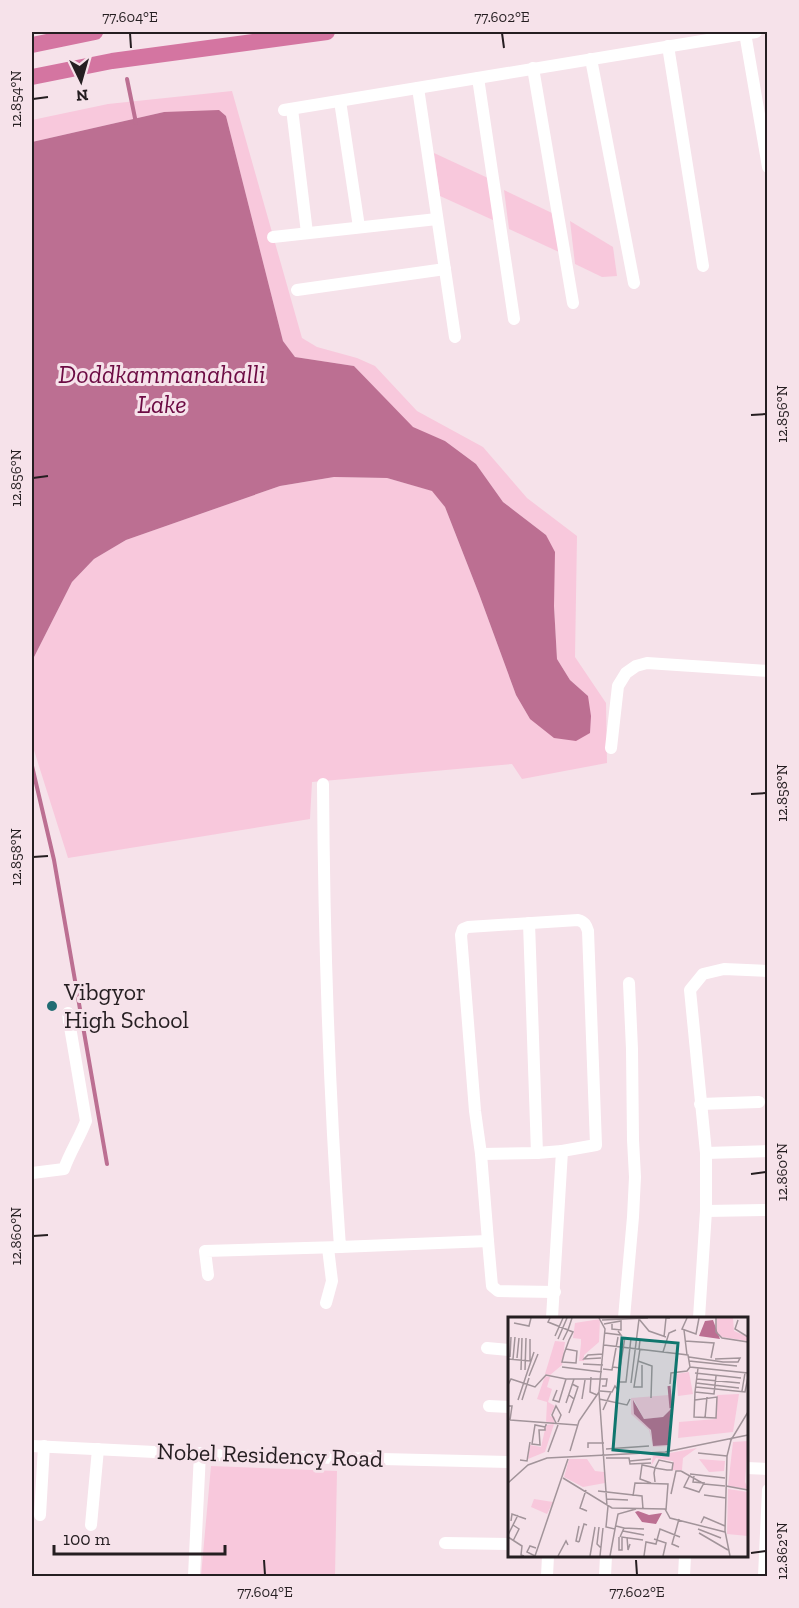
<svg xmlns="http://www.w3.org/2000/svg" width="799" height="1608" font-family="'Zilla Slab',serif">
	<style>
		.green { fill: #f8c8dc }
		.water { fill: #bc6f92 }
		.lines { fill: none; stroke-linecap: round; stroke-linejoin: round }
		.stream { stroke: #bc6f92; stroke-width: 4 }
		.minor { stroke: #fff; stroke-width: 12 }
		.highway { stroke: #d475a1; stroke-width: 16 }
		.ticks { fill: none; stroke: #251e21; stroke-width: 2 }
		.poi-dot { fill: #216c73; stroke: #f6e2ea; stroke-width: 2 }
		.labels { text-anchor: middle; stroke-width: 6; stroke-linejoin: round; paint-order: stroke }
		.poi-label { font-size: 24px; fill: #251e21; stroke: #f6e2ea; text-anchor: start }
		.street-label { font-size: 24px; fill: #251e21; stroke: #f6e2ea }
		.water-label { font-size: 26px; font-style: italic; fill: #6c0b43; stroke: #f6e2ea }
		.inset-river { fill: none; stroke: #bc6f92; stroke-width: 3 }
		.inset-road { fill: none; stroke: #a2949a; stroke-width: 1.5 }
		.view { fill: #0f766e; fill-opacity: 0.15; stroke: #0f766e; stroke-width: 3 }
		.inset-edge { fill: none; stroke: #251e21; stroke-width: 3 }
		.neatline { fill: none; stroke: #251e21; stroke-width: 2 }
		.ticks-label { font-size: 15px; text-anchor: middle; fill: #251e21 }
	</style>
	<rect width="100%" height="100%" fill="#f6e2ea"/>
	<g class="green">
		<path d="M 232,91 L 302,338 L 317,347 L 357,358 L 375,366 L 417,411 L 483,447 L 527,498 L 577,536 L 575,657 L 606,703 L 607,763 L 522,779 L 512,764 L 312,782 L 310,819 L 68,858 L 32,744 L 32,661 L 72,582 L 94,559 L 126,540 L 280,486 L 334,477 L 387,478 L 433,491 L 445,507 L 479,594 L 516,695 L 530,719 L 588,696 L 570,680 L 557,659 L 554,606 L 546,535 L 503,502 L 476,464 L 445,441 L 413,428 L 354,366 L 295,357 L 283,341 L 226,116 L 164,112 L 32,142 L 32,120 L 108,104 Z"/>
		<path d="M 434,153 L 488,178 L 495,221 L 440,196 Z"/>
		<path d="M 504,190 L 552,213 L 559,252 L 509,229 Z"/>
		<path d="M 570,221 L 613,247 L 617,276 L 602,277 L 575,264 Z"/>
		<path d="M 211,1466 L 337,1471 L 335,1576 L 201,1576 Z"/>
	</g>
	<path class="water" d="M 219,110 L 226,116 L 283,341 L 295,357 L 354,366 L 413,427 L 445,441 L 476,464 L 503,502 L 546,535 L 555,552 L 554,606 L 557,659 L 570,680 L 588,696 L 591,716 L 590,733 L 576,741 L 554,738 L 530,719 L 516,695 L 479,594 L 445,507 L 432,491 L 387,478 L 334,477 L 280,486 L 126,540 L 94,559 L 72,582 L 32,661 L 32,142 L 164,112 Z"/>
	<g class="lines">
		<g class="stream">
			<path d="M 127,79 L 136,123"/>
			<path d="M 32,766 L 54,860 L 107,1164"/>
		</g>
		<g class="minor">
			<path d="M 745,33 L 768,167"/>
			<path d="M 668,46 L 703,266"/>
			<path d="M 591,59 L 634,283"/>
			<path d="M 533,68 L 573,303"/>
			<path d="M 478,78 L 514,319"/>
			<path d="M 418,88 L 455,337"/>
			<path d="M 340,101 L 359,227"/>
			<path d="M 292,109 L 307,233"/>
			<path d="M 284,110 L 756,32"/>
			<path d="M 273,237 L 437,219"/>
			<path d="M 297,290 L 445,269"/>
			<path d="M 611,748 L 618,686 L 626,673 L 636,666 L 647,663 L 768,671"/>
			<path d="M 323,784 C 324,938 329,1093 340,1247 L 488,1241 L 492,1286 L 498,1291 L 555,1292"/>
			<path d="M 529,923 L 537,1153"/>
			<path d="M 700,1104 L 759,1102"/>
			<path d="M 706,1153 L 768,1151"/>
			<path d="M 481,1154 L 537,1153 L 562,1151"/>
			<path d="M 32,1173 L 64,1169 C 70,1152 80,1137 86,1121 L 69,1021 L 68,1013"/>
			<path d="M 706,1211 L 766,1210"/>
			<path d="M 488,1241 L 481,1154 L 475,1111 L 461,935 L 463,929 L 468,927 L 578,920 C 585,922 586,925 588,931 L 596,1145 L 562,1151 L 552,1318"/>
			<path d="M 208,1275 L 205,1251 L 340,1247"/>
			<path d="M 326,1303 L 332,1281 L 328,1248"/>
			<path d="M 624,1318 L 633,1217 L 635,1177 L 633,1140 L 632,1049 L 629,983"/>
			<path d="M 699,1318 L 706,1211 L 706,1153 L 690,990 L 703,974 L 724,969 L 768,971"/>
			<path d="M 487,1348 L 509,1350"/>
			<path d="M 489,1406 L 509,1407"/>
			<path d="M 32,1446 L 216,1455 L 509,1462"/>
			<path d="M 746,1468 L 768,1469"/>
			<path d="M 40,1515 L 44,1446"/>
			<path d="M 91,1525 L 98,1449"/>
			<path d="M 445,1543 L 509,1544"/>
			<path d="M 194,1576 L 200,1453"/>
			<path d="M 547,1576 L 548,1556"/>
			<path d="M 605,1576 L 606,1556"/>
			<path d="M 684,1576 L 685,1556"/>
			<path d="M 764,1576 L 768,1490"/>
		</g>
		<g class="highway">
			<path d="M 32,45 L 95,32"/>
			<path d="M 32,77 L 112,61 L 327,32"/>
		</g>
	</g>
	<path class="ticks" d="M 130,33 L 131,48M 502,33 L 504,48M 33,99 L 48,97M 751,415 L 766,414M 33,478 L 48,476M 751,794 L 766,793M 33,857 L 48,856M 751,1174 L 766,1172M 33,1236 L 48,1235M 751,1553 L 766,1551M 264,1560 L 265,1575M 636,1560 L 637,1575"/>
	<circle class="poi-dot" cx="52" cy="1006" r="6"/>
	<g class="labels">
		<g class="poi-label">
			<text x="64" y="1000">Vibgyor<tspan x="64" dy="28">High School</tspan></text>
		</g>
		<g class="street-label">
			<text transform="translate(270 1455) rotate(2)" y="8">Nobel Residency Road</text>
		</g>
		<g class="water-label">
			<text x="162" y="383">Doddkammanahalli<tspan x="162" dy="30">Lake</tspan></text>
		</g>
	</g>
	<g transform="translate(508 1317)">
		<rect width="240" height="240" fill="#f6e2ea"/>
		<path d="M 209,1 L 225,1 L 226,14 L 240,20 L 240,24 L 214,20 L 208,15 ZM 92,2 L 91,25 L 76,38 L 76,44 L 71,44 L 73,27 L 73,22 L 65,21 L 67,6 ZM 47,24 L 57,25 L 54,48 L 42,58 L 37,57 ZM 181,55 L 185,77 L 170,79 L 168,57 ZM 37,59 L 42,60 L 39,70 L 44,72 L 40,85 L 47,89 L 42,99 L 47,100 L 46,106 L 38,105 L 39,85 L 29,82 ZM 231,77 L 225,115 L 170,121 L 171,105 L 208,102 L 209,78 ZM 161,78 L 165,90 L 161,129 L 145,130 L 141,113 L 123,97 L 123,81 ZM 126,83 L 136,102 L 155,100 L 163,92 L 160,128 L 145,129 L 142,111 L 126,97 ZM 46,107 L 37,135 L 20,142 L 22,128 L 33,130 L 38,108 ZM 240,124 L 237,165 L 240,172 L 220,169 L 225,125 ZM 189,131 L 175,141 L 174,153 L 164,153 L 165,144 L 148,141 L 143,149 L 145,139 ZM 61,142 L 79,142 L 87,154 L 96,155 L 97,166 L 75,170 L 56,160 ZM 191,142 L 217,144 L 216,154 L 201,155 ZM 220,172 L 240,175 L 240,219 L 219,217 ZM 26,182 L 45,185 L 39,197 L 23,190 Z" fill="#f8c8dc" fill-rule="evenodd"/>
		<path d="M 205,3 L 212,22 L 191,19 L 197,4 ZM 125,83 L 136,102 L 155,100 L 163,92 L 160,128 L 145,129 L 143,113 L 126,97 ZM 130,194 L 141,198 L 154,196 L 148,207 L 134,205 L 127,195 Z" fill="#bc6f92"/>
		<path class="inset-river" d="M 161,69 L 163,91"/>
		<path class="inset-road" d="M 42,1 L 40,5 L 60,13 L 55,23M 91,1 L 97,12 L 91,75 L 99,189M 179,1 L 174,12 L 188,17 L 191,1M 208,1 L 208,15 L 214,21 L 240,25M 131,2 L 141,14 L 158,20M 94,3 L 140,1M 230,3 L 227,12 L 240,20M 6,6 L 21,9 L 23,1M 96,7 L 113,4 L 113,13 L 104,12 L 104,7M 176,13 L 179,38M 97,16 L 113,18 L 110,14M 47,19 L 55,1M 156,20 L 158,1 L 162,1M 50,22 L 59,1M 177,24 L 206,26 L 203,41M 96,28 L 180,38 L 182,50 L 240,56M 58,32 L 69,34 L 68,46 L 54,45 L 56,37 L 61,23 L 65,15 L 60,13 L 64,1M 131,32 L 132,23 L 141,24M 132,32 L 126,70 L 134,70 L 134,48M 155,35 L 161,16 L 168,13M 2,40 L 3,20M 181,40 L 215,45 L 230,45 L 232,41 L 207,42M 9,41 L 11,21M 93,41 L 76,42 L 80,38 L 95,37M 0,42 L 22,44 L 22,22M 5,42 L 7,20M 130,44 L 144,49 L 143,81M 181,44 L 229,49M 75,47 L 95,48M 54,50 L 94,55M 105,50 L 112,51 L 117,20M 95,52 L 104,53 L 110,20M 13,53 L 14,21M 17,53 L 18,21M 187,56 L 233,61M 21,59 L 30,37M 83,60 L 82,75 L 89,78M 189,62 L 232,66M 112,65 L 118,65 L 123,21M 123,66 L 131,2M 188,66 L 231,71M 64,67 L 70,70 L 66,82M 162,67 L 163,56 L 179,54 L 182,50M 0,68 L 3,62 L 27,70 L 38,58 L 58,62 L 99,62 L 98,69 L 94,69M 188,70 L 237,75 L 240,60M 49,73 L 45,83 L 51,85 L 58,62M 92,74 L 104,75 L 107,69 L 110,73M 234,74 L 237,56M 187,75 L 206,77 L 208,59M 61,78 L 66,82 L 61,96M 74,82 L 77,63M 91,82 L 119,88 L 122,82M 10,83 L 26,35M 14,83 L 21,61M 187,83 L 209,80 L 208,101 L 186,100 L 187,75 L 190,51M 58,86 L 66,62M 0,89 L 4,89 L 2,103M 95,93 L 103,75M 197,101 L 199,80M 2,103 L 69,108M 48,106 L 44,98 L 48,89 L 53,98 L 50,105M 37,110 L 27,108 L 24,127 L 32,128 L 31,113 L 37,113 L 37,110 L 38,108 L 38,107M 80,131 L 80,126 L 96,126M 98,132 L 141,129M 62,134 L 71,104 L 91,75M 40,135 L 50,108M 190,136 L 219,139M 98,141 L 121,141 L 122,147 L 143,146M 12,143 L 19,144 L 22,125M 122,144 L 143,142M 173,154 L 196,167 L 217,169M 182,157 L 217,161M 182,158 L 176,170 L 191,175 L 196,166 L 185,165 L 186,159M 55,161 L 104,191 L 157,192 L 162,201 L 217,215M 0,166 L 20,148 L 39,141 L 157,135 L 240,118M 143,166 L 132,162 L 134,148 L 144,150 L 147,151 L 159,153 L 164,153 L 165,146 L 151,143 L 147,151 L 146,156 L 147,165M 218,169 L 240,173M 78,173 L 72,191 L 79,194M 90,174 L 134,179 L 135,192M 163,177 L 168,154 L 173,154M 196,178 L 218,181M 125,179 L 127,166 L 160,167 L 158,193M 99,182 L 120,183M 100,189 L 98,210 L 107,212 L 102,239M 171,202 L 164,227 L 171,230M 3,204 L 4,197 L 18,202M 193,206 L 196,200 L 217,209M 5,208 L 11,212 L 5,224M 71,209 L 68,224 L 71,225M 108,209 L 116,211 L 112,220M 91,210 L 89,227 L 93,231M 116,211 L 136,212M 107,212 L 110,197 L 128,192M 190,212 L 213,221M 115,214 L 136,218M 191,216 L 220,233M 0,218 L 10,198M 0,220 L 14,229 L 13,238 L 16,239M 111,220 L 111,233 L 114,233 L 114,220 L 135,223M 119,220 L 120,233 L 122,227M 146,222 L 149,223 L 152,212 L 172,220M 71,225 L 76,207 L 79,208M 27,239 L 60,142M 27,239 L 19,235 L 22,229 L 28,231M 50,239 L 58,224 L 60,228M 82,239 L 87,210M 92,239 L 95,211M 136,239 L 138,225 L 148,227 L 149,223 L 158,226 L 155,239M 222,239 L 217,214 L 219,139 L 223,123 L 240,95"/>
		<path class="view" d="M 114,21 L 170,26 L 160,138 L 105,133 Z"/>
		<rect width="240" height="240" class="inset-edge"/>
	</g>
	<rect width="799" height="1608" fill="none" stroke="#f6e2ea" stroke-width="66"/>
	<g transform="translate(81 81) rotate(175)" stroke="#f6e2ea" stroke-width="4.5" paint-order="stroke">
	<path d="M0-4.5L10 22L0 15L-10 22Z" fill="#251e21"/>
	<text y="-9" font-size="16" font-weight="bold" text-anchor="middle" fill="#251e21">N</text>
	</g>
	<path d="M54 1545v9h171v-9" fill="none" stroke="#251e21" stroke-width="3"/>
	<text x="63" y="1545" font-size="18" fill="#251e21" stroke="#f6e2ea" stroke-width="4.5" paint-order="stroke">100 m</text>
	<rect x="33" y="33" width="733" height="1542" class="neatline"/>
	<g class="ticks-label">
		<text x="130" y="22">77.604°E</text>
		<text x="502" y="22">77.602°E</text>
		<text transform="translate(16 99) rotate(-90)" y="5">12.854°N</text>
		<text transform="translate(782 414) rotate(-90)" y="5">12.856°N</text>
		<text transform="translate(16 478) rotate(-90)" y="5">12.856°N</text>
		<text transform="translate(782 793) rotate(-90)" y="5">12.858°N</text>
		<text transform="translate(16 857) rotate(-90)" y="5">12.858°N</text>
		<text transform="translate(782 1172) rotate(-90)" y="5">12.860°N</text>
		<text transform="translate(16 1236) rotate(-90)" y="5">12.860°N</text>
		<text transform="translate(782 1551) rotate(-90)" y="5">12.862°N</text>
		<text x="265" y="1597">77.604°E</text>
		<text x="637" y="1597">77.602°E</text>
	</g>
</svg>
